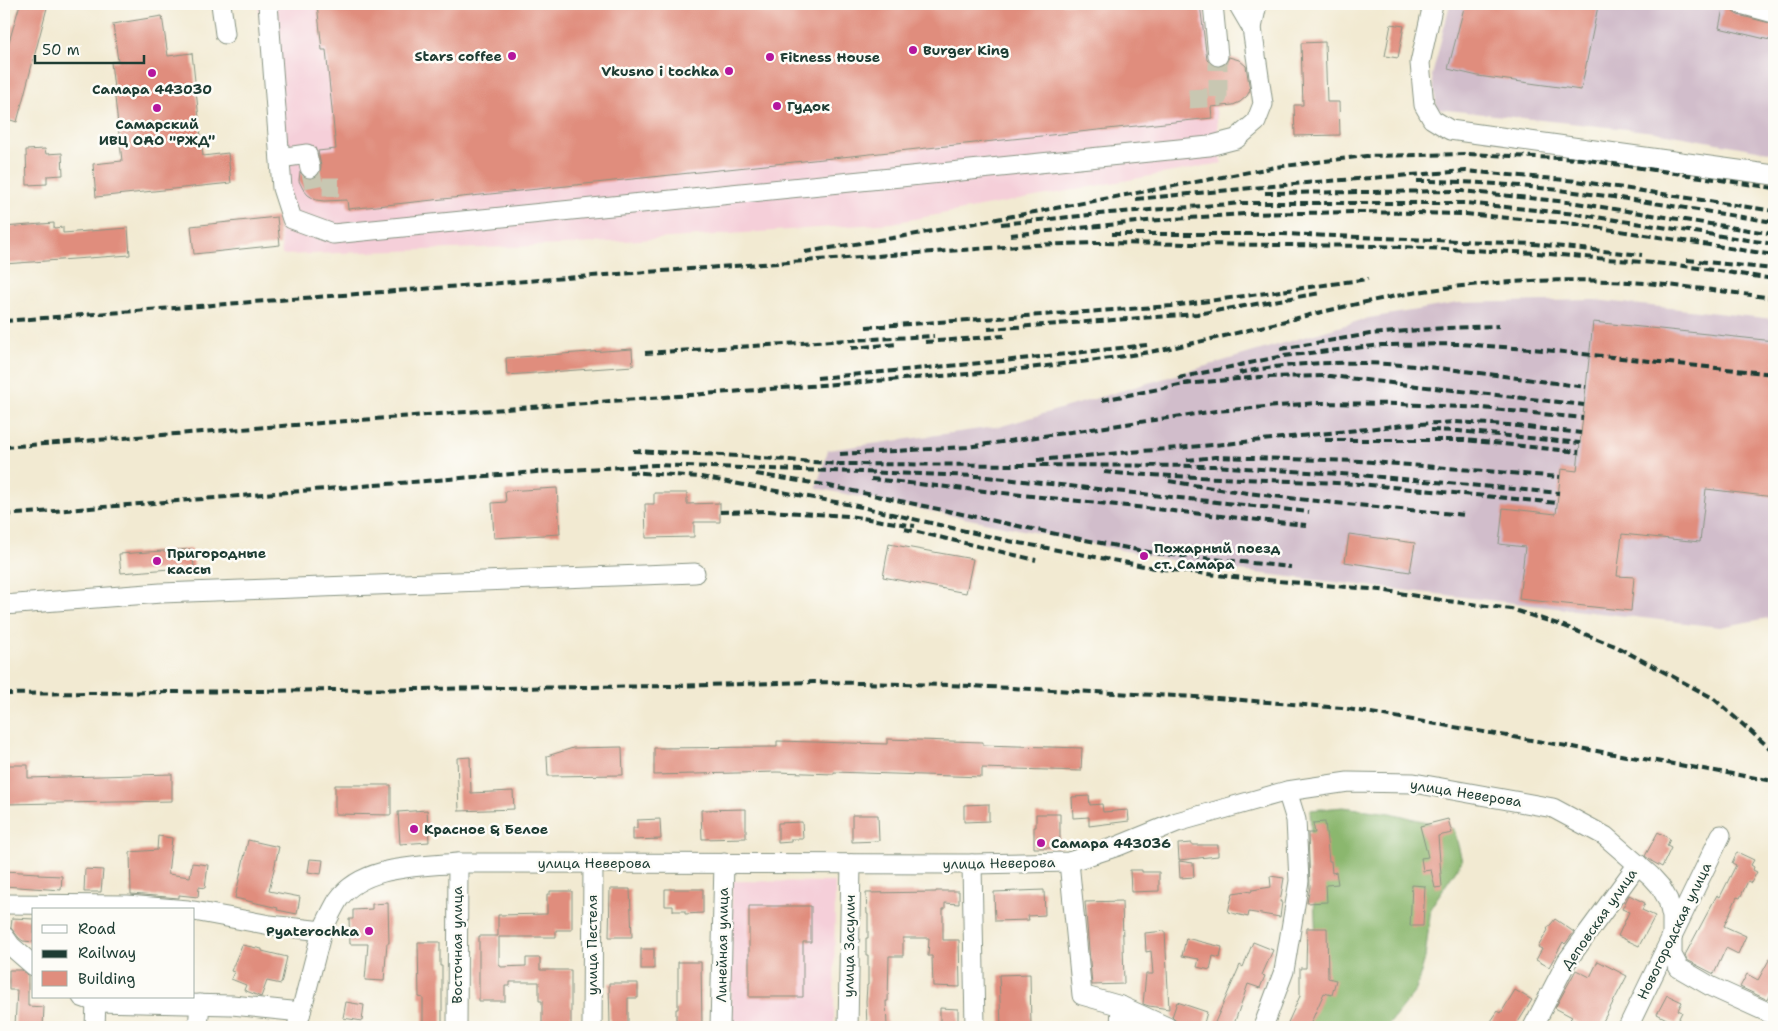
<svg xmlns="http://www.w3.org/2000/svg" width="1778" height="1031" font-family="'Shantell Sans',sans-serif">
	<style>
		.built { fill: #f5cfd9 }
		.industrial { fill: #d1bdcb }
		.forest { fill: #8bb76e; stroke: #557a51 }
		.building { fill: #e08d7d }
		.lines { fill: none; stroke-linecap: round; stroke-linejoin: round }
		.minor-tunnel { stroke: #c8c7b2; stroke-width: 19; stroke-dasharray: 19 9; stroke-linecap: butt }
		.minor-casing { stroke: #889483; stroke-width: 21 }
		.minor { stroke: #fff; stroke-width: 19 }
		.rail { stroke: #1f3d34; stroke-width: 4; stroke-dasharray: 8 4; stroke-linecap: butt }
		.poi-dot { fill: #b5179e; stroke: #fdfcf7; stroke-width: 2 }
		.labels { text-anchor: middle; stroke-width: 5; stroke-linejoin: round; paint-order: stroke }
		.poi-label { font-size: 14px; font-weight: bold; fill: #1f3d34; stroke: #fdfcf7; text-anchor: start }
		.street-label { font-size: 14px; fill: #1f3d34; stroke: #fdfcf7 }
	</style>
	<rect width="100%" height="100%" fill="#fdfcf7"/>
	<filter id="ink" filterUnits="userSpaceOnUse"><feTurbulence type="fractalNoise" baseFrequency=".02" numOctaves="2"/><feDisplacementMap in="SourceGraphic" scale="10" xChannelSelector="R" yChannelSelector="G"/><feConvolveMatrix kernelMatrix="1 2 1 2 8 2 1 2 1" color-interpolation-filters="sRGB"/></filter>
	<filter id="wash" filterUnits="userSpaceOnUse"><feTurbulence type="fractalNoise" baseFrequency=".0096" numOctaves="4" result="noise"/><feDisplacementMap in="SourceGraphic" scale="20" xChannelSelector="R" yChannelSelector="G"/><feGaussianBlur stdDeviation="1.12" result="paint"/><feColorMatrix in="noise" values="0 0 0 0 0 0 0 0 0 0 0 0 0 0 0 0 0 1.4 0 .05"/><feComposite in="paint" operator="in"/></filter>
	<g filter="url(#wash)">
		<rect width="100%" height="100%" fill="#f2ead2"/>
		<g class="built">
			<path d="M 258,4 L 1204,4 L 1222,163 L 892,223 L 564,245 L 282,255 Z"/>
			<path d="M 732,881 L 835,882 L 834,1026 L 731,1025 Z"/>
		</g>
		<g class="industrial">
			<path d="M 1450,4 L 1774,4 L 1774,153 L 1655,132 L 1437,109 L 1432,76 Z"/>
			<path d="M 1594,300 L 1774,319 L 1774,617 L 1720,627 L 1205,567 L 816,488 L 828,450 L 1002,426 L 1369,318 L 1458,303 Z"/>
		</g>
		<path class="forest" d="M 1343,807 L 1391,813 L 1454,829 L 1462,861 L 1431,907 L 1425,958 L 1416,990 L 1387,1027 L 1290,1027 L 1313,975 L 1316,942 L 1310,810 Z"/>
		<g id="blocks">
			<g class="building">
				<path d="M 20,4 L 48,4 L 17,122 L 4,118 L 4,59 Z"/>
				<path d="M 317,4 L 1200,4 L 1207,60 L 1213,66 L 1219,67 L 1225,65 L 1229,57 L 1239,60 L 1246,66 L 1250,90 L 1247,96 L 1240,102 L 1233,105 L 1211,107 L 1212,118 L 348,209 L 347,200 L 324,201 L 316,200 L 308,195 L 303,189 L 299,181 L 300,172 L 306,178 L 312,179 L 317,177 L 320,172 L 321,166 L 318,151 L 336,149 L 326,50 L 322,50 Z"/>
				<path d="M 1465,4 L 1591,4 L 1598,6 L 1581,90 L 1478,76 L 1448,69 Z"/>
				<path d="M 1724,4 L 1730,4 L 1733,12 L 1738,15 L 1774,24 L 1774,41 L 1719,28 Z"/>
				<path d="M 162,16 L 168,56 L 192,53 L 203,156 L 228,153 L 231,183 L 96,197 L 93,164 L 122,161 L 111,62 L 118,61 L 113,24 Z"/>
				<path d="M 1391,24 L 1404,26 L 1398,58 L 1385,56 Z"/>
				<path d="M 1325,42 L 1327,102 L 1339,102 L 1340,135 L 1295,136 L 1294,105 L 1303,105 L 1301,43 Z"/>
				<path d="M 45,149 L 46,154 L 62,153 L 63,175 L 47,176 L 47,184 L 27,185 L 26,150 Z"/>
				<path d="M 277,217 L 280,245 L 194,254 L 191,226 Z"/>
				<path d="M 54,223 L 54,228 L 63,227 L 63,233 L 128,228 L 130,255 L 4,264 L 4,227 Z"/>
				<path d="M 1593,322 L 1774,341 L 1774,497 L 1706,489 L 1700,542 L 1622,534 L 1617,576 L 1634,577 L 1631,611 L 1519,599 L 1525,547 L 1499,544 L 1503,508 L 1556,514 L 1561,469 L 1577,471 Z"/>
				<path d="M 632,349 L 633,366 L 507,375 L 506,358 Z"/>
				<path d="M 557,488 L 560,534 L 494,538 L 492,503 L 506,502 L 505,491 Z"/>
				<path d="M 654,493 L 687,493 L 687,504 L 720,503 L 720,522 L 694,522 L 694,537 L 646,538 L 645,504 L 654,504 Z"/>
				<path d="M 1349,534 L 1415,543 L 1410,572 L 1345,562 Z"/>
				<path d="M 889,544 L 973,559 L 966,593 L 883,577 Z"/>
				<path d="M 192,549 L 194,567 L 121,573 L 119,554 Z"/>
				<path d="M 887,739 L 983,742 L 983,745 L 1082,748 L 1081,771 L 982,768 L 982,777 L 834,772 L 834,774 L 777,772 L 654,775 L 654,748 L 777,747 L 777,741 L 887,744 Z"/>
				<path d="M 622,747 L 623,775 L 548,776 L 547,756 L 573,748 Z"/>
				<path d="M 470,757 L 471,793 L 513,791 L 514,809 L 459,811 L 457,758 Z"/>
				<path d="M 4,765 L 28,765 L 28,778 L 172,774 L 172,801 L 4,804 Z"/>
				<path d="M 335,785 L 391,785 L 391,815 L 335,814 Z"/>
				<path d="M 1089,796 L 1090,805 L 1102,804 L 1103,812 L 1128,810 L 1129,821 L 1089,826 L 1089,817 L 1073,818 L 1072,797 Z"/>
				<path d="M 989,804 L 989,821 L 964,822 L 964,805 Z"/>
				<path d="M 746,809 L 746,838 L 702,839 L 701,810 Z"/>
				<path d="M 427,810 L 429,842 L 400,844 L 398,812 Z"/>
				<path d="M 1036,814 L 1060,814 L 1060,848 L 1034,848 L 1034,827 L 1036,827 Z"/>
				<path d="M 852,815 L 878,815 L 879,841 L 852,842 Z"/>
				<path d="M 660,819 L 661,839 L 633,840 L 633,828 L 637,828 L 637,820 Z"/>
				<path d="M 1448,819 L 1452,833 L 1438,836 L 1442,887 L 1435,888 L 1431,870 L 1423,871 L 1421,858 L 1428,857 L 1420,826 Z"/>
				<path d="M 802,822 L 803,839 L 791,839 L 791,842 L 778,843 L 778,823 Z"/>
				<path d="M 1325,822 L 1329,861 L 1331,861 L 1332,873 L 1336,872 L 1338,884 L 1326,885 L 1327,902 L 1307,903 L 1310,887 L 1308,833 L 1315,833 L 1313,823 Z"/>
				<path d="M 1658,832 L 1670,839 L 1667,846 L 1671,848 L 1662,867 L 1653,862 L 1645,856 Z"/>
				<path d="M 158,836 L 172,838 L 168,874 L 190,877 L 192,863 L 208,865 L 205,888 L 199,887 L 198,897 L 179,895 L 179,898 L 131,894 L 130,852 L 157,850 Z"/>
				<path d="M 248,840 L 279,847 L 269,891 L 300,897 L 297,914 L 277,910 L 278,908 L 235,898 Z"/>
				<path d="M 1192,843 L 1192,845 L 1218,845 L 1218,856 L 1179,860 L 1178,844 Z"/>
				<path d="M 1737,852 L 1754,860 L 1751,865 L 1754,867 L 1753,870 L 1757,872 L 1751,883 L 1748,881 L 1740,898 L 1737,897 L 1724,926 L 1746,936 L 1738,954 L 1726,948 L 1714,974 L 1687,960 L 1685,955 L 1717,895 L 1720,897 L 1736,865 L 1732,863 Z"/>
				<path d="M 310,859 L 323,860 L 321,874 L 308,872 Z"/>
				<path d="M 1179,861 L 1193,863 L 1194,877 L 1180,878 Z"/>
				<path d="M 85,869 L 103,870 L 101,892 L 84,892 Z"/>
				<path d="M 1130,870 L 1142,870 L 1142,872 L 1159,872 L 1159,891 L 1131,892 Z"/>
				<path d="M 4,871 L 38,873 L 38,875 L 62,876 L 61,890 L 4,886 Z"/>
				<path d="M 1270,876 L 1284,878 L 1280,902 L 1282,902 L 1280,917 L 1249,912 L 1248,917 L 1228,912 L 1233,893 L 1246,891 L 1251,892 L 1252,890 L 1271,887 Z"/>
				<path d="M 1412,885 L 1425,886 L 1423,926 L 1410,926 Z"/>
				<path d="M 610,889 L 630,889 L 632,937 L 609,937 Z"/>
				<path d="M 665,889 L 703,889 L 703,913 L 685,914 L 685,911 L 673,911 L 673,906 L 665,906 Z"/>
				<path d="M 1044,890 L 1045,915 L 1028,916 L 1029,920 L 995,921 L 994,892 Z"/>
				<path d="M 550,891 L 572,891 L 572,930 L 556,930 L 556,937 L 499,937 L 499,964 L 501,967 L 526,966 L 526,958 L 540,958 L 540,970 L 571,970 L 571,1025 L 542,1025 L 542,1001 L 539,1001 L 539,982 L 510,982 L 510,986 L 505,986 L 505,1001 L 479,1001 L 479,936 L 498,936 L 498,915 L 547,914 L 547,894 L 550,894 Z"/>
				<path d="M 936,891 L 959,891 L 959,904 L 945,903 L 945,909 L 943,909 L 943,940 L 959,940 L 960,987 L 933,986 L 932,956 L 928,956 L 929,938 L 903,938 L 903,956 L 889,956 L 888,1001 L 886,1001 L 887,1027 L 867,1027 L 866,1001 L 867,985 L 868,985 L 868,955 L 866,955 L 866,938 L 868,938 L 868,914 L 867,914 L 866,893 L 936,892 Z"/>
				<path d="M 1629,895 L 1645,903 L 1642,910 L 1655,916 L 1639,946 L 1618,936 L 1629,912 L 1622,909 Z"/>
				<path d="M 1122,901 L 1124,984 L 1092,985 L 1085,902 Z"/>
				<path d="M 388,903 L 389,943 L 387,943 L 384,981 L 365,980 L 368,944 L 350,944 L 349,919 L 353,919 L 353,910 L 372,909 L 372,904 Z"/>
				<path d="M 749,906 L 811,906 L 811,942 L 803,942 L 803,997 L 749,997 Z"/>
				<path d="M 12,918 L 34,919 L 34,942 L 23,941 L 19,938 L 11,928 Z"/>
				<path d="M 1555,919 L 1574,932 L 1565,944 L 1563,942 L 1549,967 L 1536,960 L 1542,949 L 1538,947 L 1548,930 L 1547,929 Z"/>
				<path d="M 1307,928 L 1327,928 L 1328,978 L 1336,980 L 1332,995 L 1324,993 L 1309,1027 L 1286,1027 L 1300,996 L 1300,968 L 1306,968 Z"/>
				<path d="M 1165,931 L 1169,1009 L 1149,1006 L 1143,1004 L 1146,974 L 1153,974 L 1151,951 L 1146,952 L 1145,933 Z"/>
				<path d="M 1186,938 L 1222,947 L 1220,958 L 1213,956 L 1210,970 L 1197,967 L 1199,959 L 1182,956 Z"/>
				<path d="M 418,942 L 440,942 L 440,966 L 442,966 L 442,1027 L 423,1027 L 423,998 L 419,997 Z"/>
				<path d="M 1253,942 L 1273,950 L 1262,975 L 1265,976 L 1260,988 L 1248,984 L 1233,1027 L 1213,1027 L 1240,965 L 1243,967 Z"/>
				<path d="M 242,945 L 262,949 L 262,951 L 287,957 L 281,984 L 267,981 L 261,997 L 244,990 L 246,985 L 231,979 L 234,972 L 231,971 Z"/>
				<rect x="641" y="949" width="13" height="20"/>
				<path d="M 1774,951 L 1774,987 L 1768,1000 L 1740,987 L 1747,974 L 1758,980 Z"/>
				<path d="M 1598,961 L 1627,976 L 1600,1027 L 1587,1027 L 1570,1019 L 1572,1017 L 1555,1008 L 1576,970 L 1590,977 Z"/>
				<path d="M 678,962 L 701,962 L 702,1027 L 676,1027 L 676,1009 L 678,1009 Z"/>
				<path d="M 9,970 L 22,970 L 28,975 L 28,1006 L 44,1007 L 43,1027 L 15,1026 L 17,990 L 9,990 Z"/>
				<path d="M 1030,974 L 1031,1027 L 1001,1027 L 999,975 Z"/>
				<path d="M 609,983 L 638,983 L 638,998 L 628,998 L 628,1025 L 610,1025 Z"/>
				<path d="M 1515,990 L 1532,1000 L 1515,1027 L 1487,1027 L 1498,1011 L 1501,1013 Z"/>
				<path d="M 1667,995 L 1682,1002 L 1678,1010 L 1682,1012 L 1676,1024 L 1657,1014 Z"/>
				<path d="M 346,1002 L 364,1005 L 362,1021 L 343,1018 Z"/>
				<path d="M 1177,1002 L 1207,1012 L 1203,1027 L 1178,1027 L 1176,1021 L 1172,1017 Z"/>
				<path d="M 940,1008 L 958,1009 L 958,1027 L 940,1027 Z"/>
			</g>
		</g>
	</g>
	<g filter="url(#ink)">
		<use href="#blocks" fill-opacity="0" stroke="#889483" stroke-width="1"/>
		<g class="lines">
			<g class="minor-tunnel">
				<path d="M 1189,99 L 1218,97 L 1218,56"/>
				<path d="M 310,168 L 314,187 L 339,187"/>
			</g>
			<defs>
				<g id="minor">
					<path d="M 221,4 L 225,34"/>
					<path d="M 268,4 L 282,188 L 292,219 L 333,234 L 1209,146 L 1236,139 L 1256,122 L 1263,104 L 1252,28 L 1257,4"/>
					<path d="M 1213,4 L 1218,56"/>
					<path d="M 1238,4 L 1252,28"/>
					<path d="M 1433,4 L 1420,63 L 1424,105 L 1432,119 L 1450,130 L 1774,175"/>
					<path d="M 1741,4 L 1774,13"/>
					<path d="M 280,158 L 307,154 L 310,168"/>
					<path d="M 4,605 L 161,593 L 695,573"/>
					<path d="M 1069,862 L 1082,995 L 1121,1006 L 1167,1027"/>
					<path d="M 972,864 L 975,1027"/>
					<path d="M 4,904 L 127,905 L 188,910"/>
					<path d="M 194,911 L 270,925 L 322,931 C 327,921 332,910 338,900 C 363,865 419,867 458,863 L 972,864 L 1069,862 L 1118,846 L 1177,822 L 1287,791 L 1348,782 L 1414,783 L 1553,808 L 1605,836 L 1651,876 L 1660,886 L 1668,900 L 1672,917 L 1672,955 L 1679,968 L 1712,987 L 1774,1015"/>
					<path d="M 4,936 L 11,946 L 34,966"/>
					<path d="M 82,997 L 96,1002 L 232,1005 L 301,1012"/>
					<path d="M 95,1027 L 96,1002"/>
					<path d="M 198,1027 L 200,1004"/>
					<path d="M 297,1027 L 322,931"/>
					<path d="M 457,1027 L 458,863"/>
					<path d="M 592,1027 L 593,864"/>
					<path d="M 720,1027 L 724,863"/>
					<path d="M 848,1027 L 851,864"/>
					<path d="M 1120,1027 L 1121,1006"/>
					<path d="M 1263,1027 L 1284,971 L 1299,881 L 1296,820 L 1287,791"/>
					<path d="M 1533,1027 L 1567,961 L 1638,864"/>
					<path d="M 1628,1027 L 1721,835"/>
				</g>
			</defs>
			<use href="#minor" class="minor-casing"/>
			<use href="#minor" class="minor"/>
			<g class="rail">
				<path d="M 1417,181 C 1537,181 1656,204 1774,222"/>
				<path d="M 1265,193 L 1462,191 L 1576,203 L 1774,234"/>
				<path d="M 1136,199 L 1316,182 L 1466,171 L 1577,181 L 1774,211"/>
				<path d="M 1001,224 L 1109,213 L 1244,203 L 1465,203 L 1576,214 L 1774,244"/>
				<path d="M 1112,234 L 1283,234 L 1534,244 L 1642,255"/>
				<path d="M 1010,235 L 1147,221 L 1244,214 L 1359,212 L 1466,214 L 1575,224 L 1774,255"/>
				<path d="M 805,252 L 911,235 L 1276,167 L 1366,156 L 1467,154 L 1581,159 L 1774,188"/>
				<path d="M 1687,260 L 1774,269"/>
				<path d="M 4,321 L 605,275 L 1033,245 L 1095,243 L 1378,246 L 1537,253 L 1677,265 L 1774,279"/>
				<path d="M 866,327 L 1172,306 L 1368,279"/>
				<path d="M 988,329 L 1197,314 L 1321,293"/>
				<path d="M 925,342 L 1004,336"/>
				<path d="M 851,348 L 898,344"/>
				<path d="M 1280,349 L 1370,334 L 1445,328 L 1499,326"/>
				<path d="M 645,353 L 831,341 L 934,336"/>
				<path d="M 1239,373 C 1353,349 1472,373 1586,387"/>
				<path d="M 817,378 L 1003,361 L 1147,345"/>
				<path d="M 1178,378 L 1283,356 L 1382,345 L 1460,344 L 1544,350 L 1774,374"/>
				<path d="M 1184,384 L 1260,377 L 1330,376 L 1584,405"/>
				<path d="M 1102,400 L 1190,383"/>
				<path d="M 1431,430 L 1458,431 L 1580,443"/>
				<path d="M 1325,440 L 1464,440 L 1579,452"/>
				<path d="M 4,447 L 994,372 C 1061,364 1129,358 1194,343 C 1283,323 1371,296 1462,286 C 1510,281 1560,279 1609,281 C 1664,283 1719,291 1774,298"/>
				<path d="M 633,451 L 723,455 L 839,464 L 1214,466 L 1358,475 L 1559,493"/>
				<path d="M 840,454 L 967,447 L 1216,411 L 1316,403 L 1400,404 L 1482,408 L 1583,418"/>
				<path d="M 1037,460 L 1225,444 L 1404,425 L 1454,422 L 1508,425 L 1581,433"/>
				<path d="M 1187,460 L 1215,457 L 1360,461 L 1560,477"/>
				<path d="M 629,472 L 701,477 L 857,506 L 1009,541 L 1155,568 L 1243,578 L 1381,590 L 1447,601 L 1511,609 L 1564,626 L 1615,646 L 1713,698 L 1774,752"/>
				<path d="M 1104,472 L 1127,474 L 1360,484 L 1558,503"/>
				<path d="M 756,474 L 825,485 L 1075,538 L 1154,553 L 1291,567"/>
				<path d="M 871,479 L 1306,525"/>
				<path d="M 1169,481 C 1267,498 1367,506 1466,515"/>
				<path d="M 720,512 L 769,511 L 849,516 L 915,526"/>
				<path d="M 4,515 L 536,472 L 655,465 L 977,476 L 1309,512"/>
				<path d="M 905,529 L 1036,560"/>
				<path d="M 4,694 L 671,686 L 813,682 L 949,685 L 1217,698 L 1342,708 L 1774,781"/>
			</g>
		</g>
	</g>
	<g class="poi-dot">
		<circle cx="913" cy="50" r="5"/>
		<circle cx="512" cy="56" r="5"/>
		<circle cx="770" cy="57" r="5"/>
		<circle cx="729" cy="71" r="5"/>
		<circle cx="152" cy="73" r="5"/>
		<circle cx="777" cy="106" r="5"/>
		<circle cx="157" cy="108" r="5"/>
		<circle cx="1144" cy="556" r="5"/>
		<circle cx="157" cy="561" r="5"/>
		<circle cx="414" cy="829" r="5"/>
		<circle cx="1041" cy="843" r="5"/>
		<circle cx="369" cy="931" r="5"/>
	</g>
	<g class="labels">
		<g class="poi-label">
			<text x="923" y="55">Burger King</text>
			<text x="502" y="61" text-anchor="end">Stars coffee</text>
			<text x="780" y="62">Fitness House</text>
			<text x="719" y="76" text-anchor="end">Vkusno i tochka</text>
			<text x="152" y="94" text-anchor="middle">Самара 443030</text>
			<text x="787" y="111">Гудок</text>
			<text x="157" y="129" text-anchor="middle">Самарский<tspan x="157" dy="16">ИВЦ ОАО "РЖД"</tspan></text>
			<text x="1154" y="553">Пожарный поезд<tspan x="1154" dy="16">ст. Самара</tspan></text>
			<text x="167" y="558">Пригородные<tspan x="167" dy="16">кассы</tspan></text>
			<text x="424" y="834">Красное &amp; Белое</text>
			<text x="1051" y="848">Самара 443036</text>
			<text x="359" y="936" text-anchor="end">Pyaterochka</text>
		</g>
		<g class="street-label">
			<text transform="translate(1466 793) rotate(9)" y="5">улица Неверова</text>
			<text x="594" y="868">улица Неверова</text>
			<text transform="translate(999 863) rotate(-1)" y="5">улица Неверова</text>
			<text transform="translate(1599 919) rotate(-55)" y="5">Деповская улица</text>
			<text transform="translate(1674 931) rotate(-64)" y="5">Новогородская улица</text>
			<text transform="translate(457 945) rotate(-90)" y="5">Восточная улица</text>
			<text transform="translate(592 945) rotate(-90)" y="5">улица Пестеля</text>
			<text transform="translate(722 945) rotate(-89)" y="5">Линейная улица</text>
			<text transform="translate(849 946) rotate(-89)" y="5">улица Засулич</text>
		</g>
	</g>
	<rect width="1778" height="1031" fill="none" stroke="#fdfcf7" stroke-width="20"/>
	<rect x="32" y="908" width="162" height="90" fill="#fdfcf7" stroke="#a4b0a9"/>
	<rect x="42" y="925" width="25" height="8" fill="#ffffff" stroke="#a4b0a9"/>
	<text x="78" y="934" font-size="15" fill="#1f3d34">Road</text>
	<rect x="42" y="950" width="25" height="8" fill="#1f3d34" stroke="#a4b0a9"/>
	<text x="78" y="958" font-size="15" fill="#1f3d34">Railway</text>
	<rect x="42" y="971" width="25" height="15" fill="#e08d7d" stroke="#a4b0a9"/>
	<text x="78" y="984" font-size="15" fill="#1f3d34">Building</text>
	<path d="M35 55v8h109v-8" fill="none" stroke="#1f3d34" stroke-width="2.5"/>
	<text x="42" y="55" font-size="15" fill="#1f3d34" stroke="#fdfcf7" stroke-width="4" paint-order="stroke">50 m</text>
</svg>
